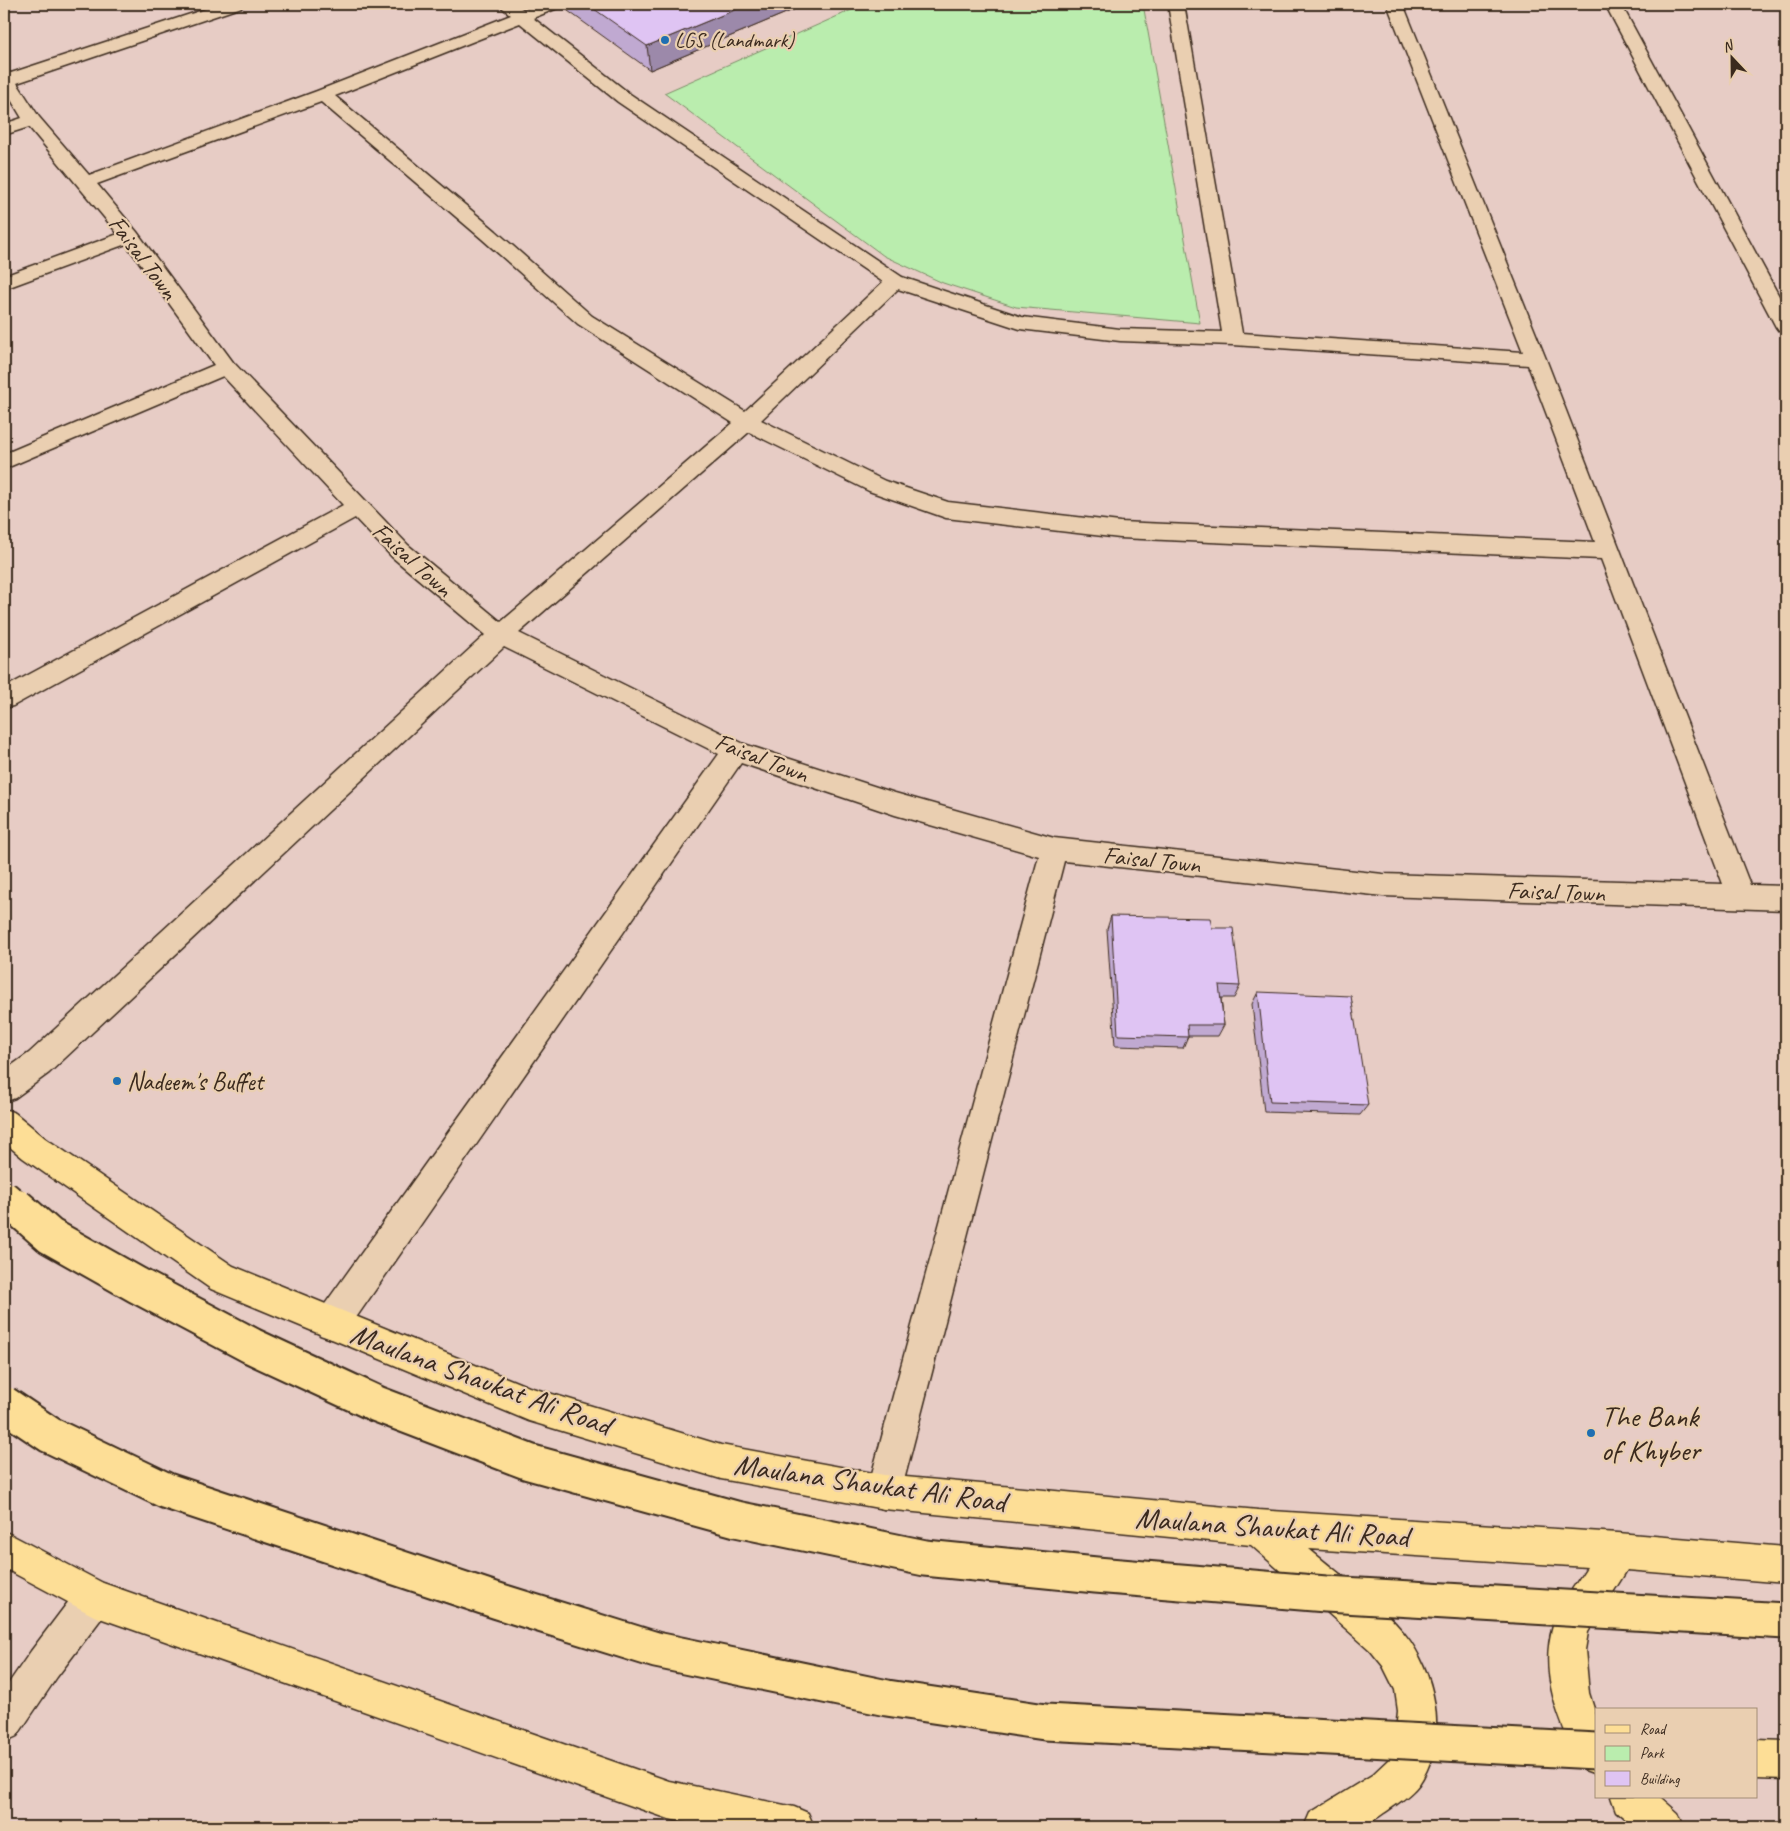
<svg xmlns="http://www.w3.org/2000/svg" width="1790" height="1831" font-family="Caveat,sans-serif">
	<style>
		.green { fill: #baedae; stroke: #7a8c66 }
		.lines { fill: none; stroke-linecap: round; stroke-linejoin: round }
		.minor-casing { stroke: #3b2a1e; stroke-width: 3 }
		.major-casing { stroke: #3b2a1e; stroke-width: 3 }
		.minor { fill: #eacfb1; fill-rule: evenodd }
		.major { fill: #fdde96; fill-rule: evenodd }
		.major-bridge-far1-casing { stroke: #3b2a1e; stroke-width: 32; stroke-linecap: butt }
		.major-bridge-casing { stroke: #3b2a1e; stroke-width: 39; stroke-linecap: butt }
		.major-bridge-far1 { stroke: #fdde96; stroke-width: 28 }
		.major-bridge { stroke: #fdde96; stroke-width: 35 }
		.wall { fill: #c0a9d1; stroke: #3b2a1e }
		.shaded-wall { fill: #9c89aa; stroke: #3b2a1e }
		.building { fill: #dfc4f3; stroke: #3b2a1e }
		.poi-dot { fill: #1f6fb2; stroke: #eacfb1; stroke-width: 2 }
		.labels { text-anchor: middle; stroke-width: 4.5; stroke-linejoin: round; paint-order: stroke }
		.far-poi-label { font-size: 21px; fill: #3b2a1e; stroke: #eacfb1; text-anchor: start }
		.street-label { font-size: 25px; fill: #3b2a1e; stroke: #eacfb1 }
		.poi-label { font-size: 25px; fill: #3b2a1e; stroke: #eacfb1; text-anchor: start }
		.near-street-label { font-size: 30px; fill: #3b2a1e; stroke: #eacfb1 }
		.near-poi-label { font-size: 30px; fill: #3b2a1e; stroke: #eacfb1; text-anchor: start }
	</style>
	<rect width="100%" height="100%" fill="#e7ccc5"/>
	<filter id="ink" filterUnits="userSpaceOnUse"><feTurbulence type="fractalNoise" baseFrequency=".02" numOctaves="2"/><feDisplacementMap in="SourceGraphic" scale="10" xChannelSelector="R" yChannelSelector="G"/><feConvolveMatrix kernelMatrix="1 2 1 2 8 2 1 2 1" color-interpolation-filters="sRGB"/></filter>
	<g filter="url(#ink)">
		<path class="green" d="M 865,4 L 1143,4 L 1200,323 L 1016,307 L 943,283 L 884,256 L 664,93 Z"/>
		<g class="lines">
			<defs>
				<g id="minor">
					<path d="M 221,4 L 244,4 L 242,7 L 17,83 L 39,117 L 89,175 L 317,91 L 511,15 L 498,4 L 515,4 L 524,10 L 541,4 L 562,4 L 560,7 L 533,18 L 630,94 L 902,277 L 1022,317 L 1120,329 L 1222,332 L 1168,4 L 1184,4 L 1242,333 L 1523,352 L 1387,4 L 1403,4 L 1546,359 L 1750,885 L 1786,886 L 1786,910 L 1383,896 L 1064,861 L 901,1492 L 896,1504 L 884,1509 L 872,1504 L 867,1492 L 1039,856 L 895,815 L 741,763 L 344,1335 L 332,1339 L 320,1335 L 316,1323 L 320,1311 L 719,754 L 504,647 L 49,1073 L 15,1098 L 4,1102 L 4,1071 L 29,1053 L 485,635 L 392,557 L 355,518 L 13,706 L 4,708 L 4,688 L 343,505 L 223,376 L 4,469 L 4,454 L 214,365 L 126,244 L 4,289 L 4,276 L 118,234 L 29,127 L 4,135 L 4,124 L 22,118 L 4,88 L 4,70 L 11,73 ZM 520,23 L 618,102 L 883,282 L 745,411 L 592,316 L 496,231 L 335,96 ZM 321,102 L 482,239 L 578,324 L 733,423 L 501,622 L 408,545 L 233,362 L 137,232 L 97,184 ZM 898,289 L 1020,329 L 1120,341 L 1233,345 L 1528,365 L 1595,542 L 1120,522 L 948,502 L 885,481 L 761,420 ZM 749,432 L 869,491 L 946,518 L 1120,538 L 1601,559 L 1723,884 L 1383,874 L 1054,838 L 895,793 L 744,744 L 519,633 Z"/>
					<path d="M 1605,4 L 1621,4 L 1786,309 L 1786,333 L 1779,331 L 1776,327 Z"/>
					<path d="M 94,1580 L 107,1585 L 112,1598 L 107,1611 L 57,1677 L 17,1736 L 4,1742 L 4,1690 L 31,1651 L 81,1585 Z"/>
				</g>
				<g id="major">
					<path d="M 4,1109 L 15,1113 L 45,1138 L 233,1266 L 529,1387 L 721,1445 L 884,1475 L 1258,1510 L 1618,1533 L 1786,1547 L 1786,1583 L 1627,1570 L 1588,1632 L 1585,1650 L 1589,1693 L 1596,1715 L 1596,1774 L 1582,1769 C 1561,1725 1538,1676 1553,1626 C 1559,1605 1576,1585 1587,1567 L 1309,1549 C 1342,1577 1385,1606 1410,1641 C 1437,1681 1448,1741 1419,1784 C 1411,1795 1398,1803 1387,1811 C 1379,1816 1370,1824 1361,1827 C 1351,1830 1317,1827 1304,1827 L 1310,1813 L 1372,1775 L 1388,1760 L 1394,1753 L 1398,1711 L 1395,1690 L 1383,1666 L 1370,1650 L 1251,1545 L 884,1509 L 721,1479 L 529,1421 L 211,1289 L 23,1158 L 4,1142 Z"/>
					<path d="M 4,1531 L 103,1583 L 463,1709 L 669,1781 L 794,1807 L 808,1813 L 814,1827 L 705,1827 L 669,1819 L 94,1616 L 4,1568 Z"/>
					<path d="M 1756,1740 L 1786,1741 L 1786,1779 L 1756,1778 Z"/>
					<path d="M 1611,1797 L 1660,1797 L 1678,1813 L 1684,1827 L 1635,1827 L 1616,1811 Z"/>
				</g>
			</defs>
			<use href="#minor" class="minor-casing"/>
			<use href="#major" class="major-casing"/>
			<use href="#minor" class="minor"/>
			<use href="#major" class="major"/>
			<defs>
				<path id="major-bridge-far1" d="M 4,1195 L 18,1207"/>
				<g id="major-bridge">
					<path d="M 16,1206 L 50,1236 L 137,1285 L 252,1346 L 377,1404 L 529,1462 L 736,1519 L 925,1558 L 1096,1575 L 1326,1594 L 1786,1621"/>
					<path d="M 4,1404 L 50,1435 L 167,1491 L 498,1601 L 656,1650 L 887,1698 L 1045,1722 L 1596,1751"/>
				</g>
			</defs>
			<use href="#major-bridge-far1" class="major-bridge-far1-casing"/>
			<use href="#major-bridge" class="major-bridge-casing"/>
			<use href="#major-bridge-far1" class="major-bridge-far1"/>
			<use href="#major-bridge" class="major-bridge"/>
		</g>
		<g class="wall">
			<path d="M 567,4 L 805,4 L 805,5 L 650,70 L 568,11 Z"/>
			<path d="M 1111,916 L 1212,928 L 1240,986 L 1234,998 L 1221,998 L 1224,1025 L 1218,1036 L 1188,1036 L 1183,1048 L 1115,1046 L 1107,929 Z"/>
			<path d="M 1258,992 L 1368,1105 L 1360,1115 L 1264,1112 L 1252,1004 Z"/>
		</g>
		<path class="shaded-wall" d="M 749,4 L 805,4 L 805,5 L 650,70 L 647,46 Z"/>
		<g class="building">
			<path d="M 587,4 L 749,4 L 647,46 Z"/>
			<path d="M 1111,916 L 1210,918 L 1212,928 L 1233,928 L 1240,986 L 1219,985 L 1224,1025 L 1187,1025 L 1188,1037 L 1118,1035 Z"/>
			<path d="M 1258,992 L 1351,996 L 1368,1105 L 1270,1102 Z"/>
		</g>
	</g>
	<g class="poi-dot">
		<circle cx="665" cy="40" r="5"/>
		<circle cx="117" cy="1081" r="5"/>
		<circle cx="1591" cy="1433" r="5"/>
	</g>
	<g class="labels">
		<g class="far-poi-label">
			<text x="675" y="47">LGS (Landmark)</text>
		</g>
		<g class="street-label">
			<text transform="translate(144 257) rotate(53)" y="9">Faisal Town</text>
			<text transform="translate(413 559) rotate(42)" y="9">Faisal Town</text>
			<text transform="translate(762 757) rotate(21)" y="9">Faisal Town</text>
			<text transform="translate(1152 859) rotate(6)" y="9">Faisal Town</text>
			<text transform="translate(1556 891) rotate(2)" y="9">Faisal Town</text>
		</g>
		<g class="poi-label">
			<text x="127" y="1090">Nadeem's Buffet</text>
		</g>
		<g class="near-street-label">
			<text transform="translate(481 1379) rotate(20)" y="10">Maulana Shaukat Ali Road</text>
			<text transform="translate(870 1483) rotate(8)" y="10">Maulana Shaukat Ali Road</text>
			<text transform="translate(1272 1527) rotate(4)" y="10">Maulana Shaukat Ali Road</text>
		</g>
		<g class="near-poi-label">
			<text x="1601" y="1426">The Bank<tspan x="1601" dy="34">of Khyber</tspan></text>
		</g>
	</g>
	<rect width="1790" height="1831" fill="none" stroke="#eacfb1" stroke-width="20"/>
	<rect x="10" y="10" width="1770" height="1811" fill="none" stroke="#3b2a1e" stroke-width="2" filter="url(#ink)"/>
	<rect x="1595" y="1708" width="162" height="90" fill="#eacfb1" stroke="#a48d76"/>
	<rect x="1605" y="1725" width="25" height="8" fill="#fdde96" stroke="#a48d76"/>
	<text x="1640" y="1734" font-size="15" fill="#3b2a1e">Road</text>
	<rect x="1605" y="1746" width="25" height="15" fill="#baedae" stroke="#a48d76"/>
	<text x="1640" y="1758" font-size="15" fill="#3b2a1e">Park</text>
	<rect x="1605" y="1771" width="25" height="15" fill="#dfc4f3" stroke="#a48d76"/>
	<text x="1640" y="1784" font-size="15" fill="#3b2a1e">Building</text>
	<g transform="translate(1732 58) rotate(338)" stroke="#eacfb1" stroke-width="4" paint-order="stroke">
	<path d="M0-4L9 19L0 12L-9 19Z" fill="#3b2a1e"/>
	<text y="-8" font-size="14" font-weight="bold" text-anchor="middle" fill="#3b2a1e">N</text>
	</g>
</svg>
